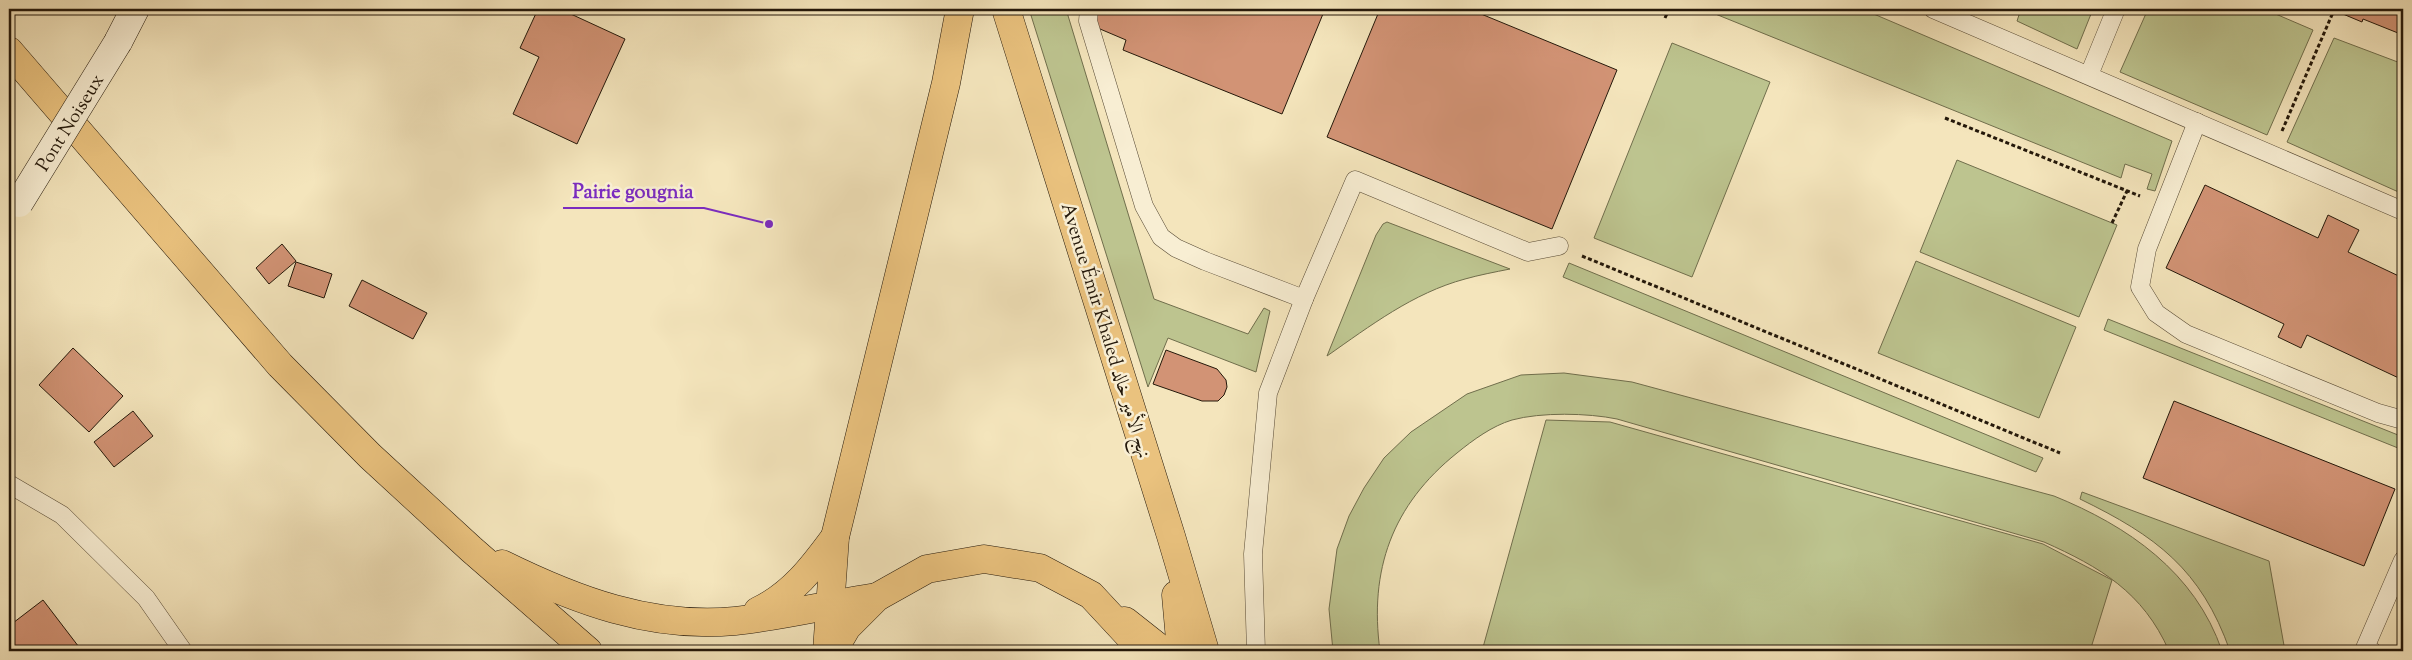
<svg xmlns="http://www.w3.org/2000/svg" width="2412" height="660" font-family="'Sorts Mill Goudy',Amiri,serif">
	<style>
		.green { fill: #bdc48f; stroke: #706e4c }
		.building { fill: #d29375; stroke: #24180a }
		.lines { fill: none; stroke-linecap: round; stroke-linejoin: round }
		.lane-casing { stroke: #584b36; stroke-width: 19 }
		.secondary-casing { stroke: #24180a; stroke-width: 29 }
		.primary-casing { stroke: #24180a; stroke-width: 29 }
		.path { stroke: #24180a; stroke-width: 3; stroke-dasharray: 4 2.5; stroke-linecap: butt }
		.lane { stroke: #f8eed3; stroke-width: 18 }
		.secondary { stroke: #f8eed3; stroke-width: 28 }
		.primary { stroke: #eac27e; stroke-width: 28 }
		.secondary-bridge-casing { stroke: #24180a; stroke-width: 29; stroke-linecap: butt }
		.secondary-bridge { stroke: #f8eed3; stroke-width: 28 }
		.labels { text-anchor: middle; stroke-width: 5; stroke-linejoin: round; paint-order: stroke }
		.street-label { font-size: 19px; fill: #24180a; stroke: #f8eed3 }
		.leader { fill: none; stroke: #7b2cbf; stroke-width: 2 }
		.callout-dot { fill: #7b2cbf; stroke: #f8eed3; stroke-width: 2 }
		.callout-label { font-size: 20px; text-anchor: middle; font-weight: bold; fill: #7b2cbf; stroke: #f8eed3; stroke-width: 5; stroke-linejoin: round; paint-order: stroke }
	</style>
	<rect width="100%" height="100%" fill="#f4e5bc"/>
	<filter id="stains"><feTurbulence type="fractalNoise" baseFrequency=".004" numOctaves="4"/><feColorMatrix values="0 0 0 0 .2 0 0 0 0 .09 0 0 0 0 .02 0 0 0 .5 -.17"/></filter>
	<radialGradient id="worn" r=".72"><stop offset=".6" stop-color="#630" stop-opacity="0"/><stop offset="1" stop-color="#630" stop-opacity=".3"/></radialGradient>
	<g class="green">
		<path d="M 1029,9 L 1066,9 L 1154,299 L 1248,334 L 1264,308 L 1270,311 L 1256,372 L 1168,338 L 1148,387 Z"/>
		<path d="M 1703,9 L 1862,9 L 2172,141 L 2155,191 L 2147,189 L 2152,174 L 2125,164 L 2121,178 Z"/>
		<path d="M 2021,9 L 2093,9 L 2077,49 L 2017,21 Z"/>
		<path d="M 2148,9 L 2264,9 L 2313,30 L 2267,135 L 2120,72 Z"/>
		<path d="M 2334,38 L 2403,64 L 2403,194 L 2287,142 Z"/>
		<path d="M 1672,43 L 1770,82 L 1692,277 L 1594,238 Z"/>
		<path d="M 1957,160 L 2117,225 L 2079,317 L 1920,252 Z"/>
		<path d="M 1387,222 L 1510,269 C 1495,272 1479,275 1465,279 C 1413,293 1370,326 1327,356 L 1376,235 L 1383,224 Z"/>
		<path d="M 1916,261 L 2076,327 L 2039,418 L 1878,353 Z"/>
		<path d="M 1569,263 L 2043,458 L 2036,472 L 1563,277 Z"/>
		<path d="M 2108,319 L 2403,437 L 2403,450 L 2104,330 Z"/>
		<path d="M 1564,373 L 1632,382 L 2054,496 C 2128,526 2195,572 2222,651 L 2169,651 C 2143,592 2100,567 2044,542 L 1617,419 C 1588,413 1541,412 1512,420 C 1492,426 1473,440 1457,453 C 1392,505 1369,570 1380,651 L 1333,651 L 1329,609 L 1337,549 L 1349,516 L 1364,488 L 1384,458 L 1411,432 L 1467,394 L 1521,375 Z"/>
		<path d="M 1546,420 L 1610,422 L 2043,544 L 2112,580 L 2090,651 L 1482,651 Z"/>
		<path d="M 2082,492 L 2269,561 L 2285,651 L 2230,651 C 2201,569 2156,536 2080,499 Z"/>
	</g>
	<g class="building">
		<path d="M 538,9 L 560,9 L 625,39 L 577,144 L 513,114 L 539,57 L 520,48 Z"/>
		<path d="M 1100,9 L 1325,9 L 1282,114 L 1123,50 L 1126,40 L 1093,26 Z"/>
		<path d="M 1380,9 L 1469,9 L 1617,70 L 1552,229 L 1327,137 Z"/>
		<path d="M 2331,9 L 2403,9 L 2403,35 L 2363,19 L 2362,22 Z"/>
		<path d="M 2205,185 L 2318,238 L 2328,215 L 2359,230 L 2348,252 L 2403,278 L 2403,380 L 2307,335 L 2301,348 L 2278,337 L 2284,324 L 2166,268 Z"/>
		<path d="M 282,244 L 296,261 L 269,284 L 256,268 Z"/>
		<path d="M 296,262 L 332,274 L 324,298 L 288,286 Z"/>
		<path d="M 362,280 L 427,313 L 413,339 L 349,306 Z"/>
		<path d="M 73,348 L 123,396 L 89,432 L 39,385 Z"/>
		<path d="M 1166,350 L 1217,369 L 1226,380 L 1227,387 L 1224,395 L 1218,401 L 1202,401 L 1153,384 Z"/>
		<path d="M 2174,401 L 2395,489 L 2364,566 L 2143,478 Z"/>
		<path d="M 133,411 L 153,436 L 114,467 L 94,442 Z"/>
		<path d="M 43,600 L 82,651 L 9,651 L 9,626 Z"/>
	</g>
	<g class="lines">
		<defs>
			<g id="lane">
				<path d="M 1089,9 L 1088,21 L 1144,206 L 1161,237 L 1176,248 L 1205,261 L 1304,299"/>
				<path d="M 1933,9 L 2403,211"/>
				<path d="M 2089,75 L 2116,9"/>
				<path d="M 2197,122 L 2147,249 L 2140,287 L 2156,313 L 2186,334 L 2378,413 L 2403,420"/>
				<path d="M 9,484 L 62,515 L 146,598 L 183,651"/>
				<path d="M 1256,651 L 1253,554 L 1268,393 L 1304,299 L 1355,180 L 1528,252 L 1559,246"/>
				<path d="M 2372,651 L 2365,648 L 2403,560"/>
			</g>
			<path id="secondary" d="M 118,42 L 135,9"/>
			<g id="primary">
				<path d="M 1006,9 L 1171,536 L 1205,651"/>
				<path d="M 9,51 L 280,365 L 370,456 L 471,549 L 588,651"/>
				<path d="M 502,564 C 575,600 651,629 735,621 C 782,616 830,604 877,597"/>
				<path d="M 1176,595 L 1181,651"/>
				<path d="M 758,611 C 792,595 813,567 835,537"/>
				<path d="M 1125,621 L 1163,651"/>
				<path d="M 827,651 L 835,537 L 946,83 L 960,9"/>
				<path d="M 833,651 L 847,627 L 877,597 L 927,569 L 984,559 L 1040,568 L 1091,595 L 1130,637 L 1136,651"/>
			</g>
		</defs>
		<use href="#lane" class="lane-casing"/>
		<use href="#secondary" class="secondary-casing"/>
		<use href="#primary" class="primary-casing"/>
		<g class="path">
			<path d="M 1665,18 L 1669,9"/>
			<path d="M 1945,118 L 2140,196"/>
			<path d="M 2282,131 L 2334,10"/>
			<path d="M 2112,223 L 2127,191"/>
			<path d="M 1582,256 L 2060,453"/>
		</g>
		<use href="#lane" class="lane"/>
		<use href="#secondary" class="secondary"/>
		<use href="#primary" class="primary"/>
		<defs>
			<path id="secondary-bridge" d="M 19,203 L 118,42"/>
		</defs>
		<use href="#secondary-bridge" class="secondary-bridge-casing"/>
		<use href="#secondary-bridge" class="secondary-bridge"/>
	</g>
	<g class="labels">
		<g class="street-label">
			<text transform="translate(69 122) rotate(-58)" y="7">Pont Noiseux</text>
			<text transform="translate(1107 330) rotate(73)" y="7">Avenue Émir Khaled نهج الأمير خالد</text>
		</g>
	</g>
	<path class="leader" d="M769 224L704 208H563"/>
	<circle class="callout-dot" cx="769" cy="224" r="5"/>
	<g class="callout-label">
		<text x="633" y="198">Pairie gougnia</text>
	</g>
	<rect width="2412" height="660" fill="none" stroke="#f4e5bc" stroke-width="30"/>
	<rect x="10" y="10" width="2392" height="640" fill="none" stroke="#24180a" stroke-width="2.5"/>
	<rect x="15" y="15" width="2382" height="630" fill="none" stroke="#24180a"/>
	<rect width="100%" height="100%" filter="url(#stains)"/>
	<rect width="100%" height="100%" fill="url(#worn)"/>
</svg>
